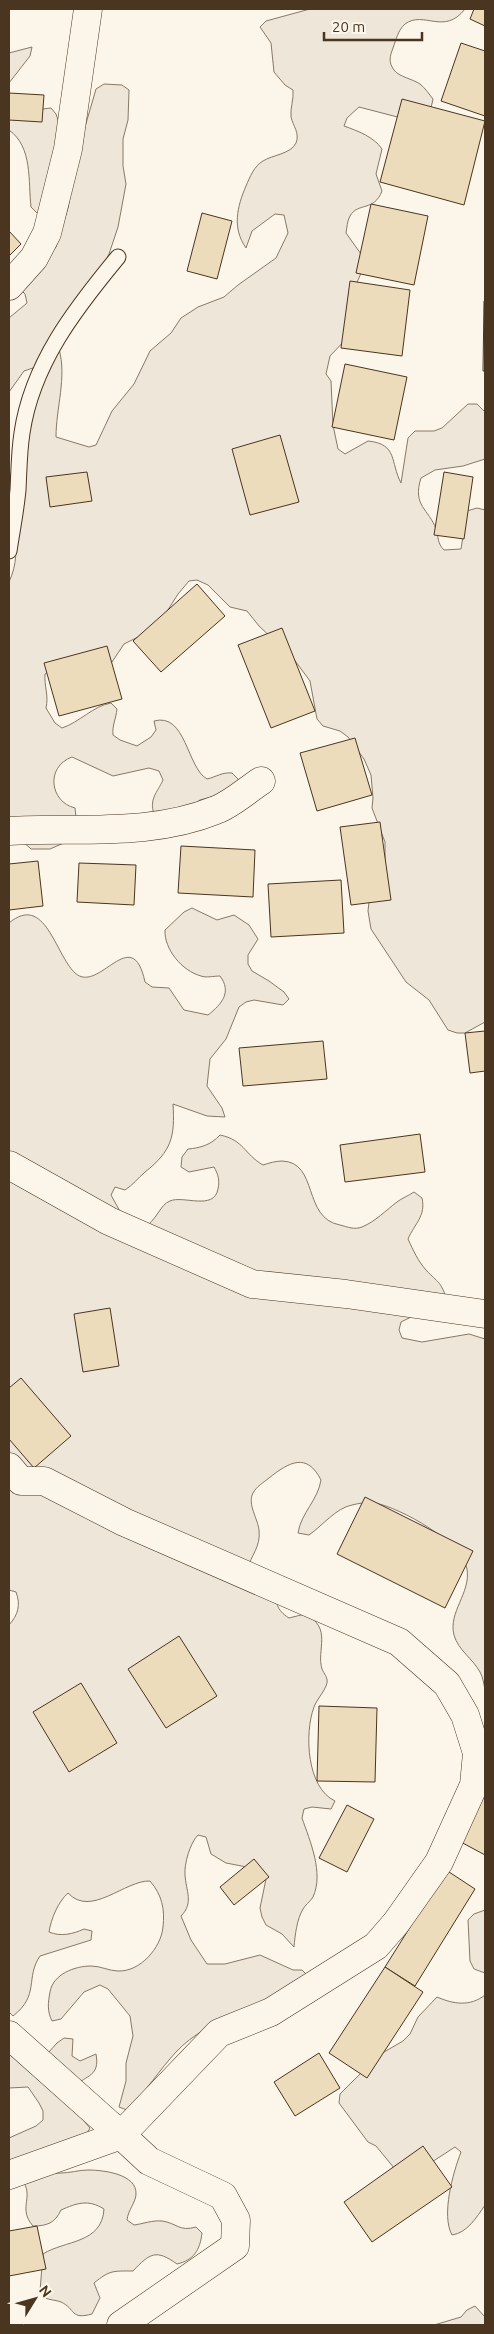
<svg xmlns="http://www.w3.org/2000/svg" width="494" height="2334" font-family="Ubuntu,sans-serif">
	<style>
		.green { fill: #ede6d9; stroke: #887966 }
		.building { fill: #ecdcbc; stroke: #4a3520 }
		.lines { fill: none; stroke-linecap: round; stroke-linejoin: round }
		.service-casing { stroke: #4a3520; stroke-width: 17 }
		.minor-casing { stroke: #4a3520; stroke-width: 29 }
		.service { stroke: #fbf6e9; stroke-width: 15 }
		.minor { stroke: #fbf6e9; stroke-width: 28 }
	</style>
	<rect width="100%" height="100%" fill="#fbf6e9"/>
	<g class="green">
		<path d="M 310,9 L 465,9 C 444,36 424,10 405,24 C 398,30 396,40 393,48 C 390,56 388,62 394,70 C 399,77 413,79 420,84 C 425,88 429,94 433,99 L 431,108 L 409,120 L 359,107 L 347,118 L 344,126 C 358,131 374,137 382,149 L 376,174 L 382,191 C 374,212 358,202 350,216 C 347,221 347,228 346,233 L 366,261 L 356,285 L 348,337 L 330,356 L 326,374 L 331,381 L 333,425 L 338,449 L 345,454 L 368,441 C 398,444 390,462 401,483 L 408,438 L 415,431 L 434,431 L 442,428 L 468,404 L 477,404 L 485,412 L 485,459 L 463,466 L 435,470 L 421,478 C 412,506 429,509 436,529 C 439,538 437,543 444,550 L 461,549 L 467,511 L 477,508 L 485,510 L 485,1022 L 465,1033 L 457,1033 L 448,1030 L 429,1000 L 406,982 L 371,929 L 368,911 L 369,902 L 385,870 L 385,842 L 372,808 L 373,798 L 371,775 L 364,759 L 348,737 L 340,731 L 323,726 L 317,719 L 310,681 L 293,658 L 259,626 L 247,611 L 230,607 L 208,585 L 197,580 L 189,581 L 178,594 L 164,616 L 146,633 L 124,644 L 110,665 L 52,670 L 45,674 C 44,686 49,696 46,708 L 55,723 L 62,728 C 80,722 93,706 111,703 L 117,709 C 116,719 112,725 113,735 L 120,740 L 137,746 L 151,737 L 156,730 L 154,721 C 186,712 187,768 207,779 C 216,777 222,772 232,773 L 238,779 L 240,789 L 200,800 L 178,815 L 154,814 C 149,799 157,793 163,780 L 159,771 L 149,768 L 113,776 L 72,757 C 45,767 50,802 75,808 L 76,817 L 66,842 L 50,849 L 31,849 L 9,829 L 9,582 C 26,545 5,522 9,485 C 11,461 22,458 28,440 C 30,435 29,430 30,425 C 34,403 36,389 33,368 L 24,371 L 9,392 L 9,318 L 27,303 L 25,294 L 19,288 L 56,247 L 68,208 L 80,144 L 96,89 L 104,84 L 122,85 L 129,90 L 128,120 L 123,139 L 123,166 L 126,184 L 118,227 L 109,254 L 59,349 C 67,377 56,408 56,437 L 89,447 L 96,445 L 112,411 L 134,384 L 150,351 L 171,333 L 181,318 L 198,307 L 224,297 L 238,285 L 276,258 L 288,233 L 284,215 L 275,214 L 252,231 L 246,248 C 232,228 237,207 246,186 C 250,177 254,166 263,161 C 272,155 291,154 296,143 C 300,133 293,126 291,117 C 290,108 294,99 293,90 L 285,85 L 274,72 L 271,43 L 260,27 L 266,21 Z"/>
		<path d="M 32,47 L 30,56 L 9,83 L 9,53 Z"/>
		<path d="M 51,108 L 56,114 L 62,131 L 39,215 L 31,207 C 28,182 33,147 9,130 L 9,109 L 17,112 Z"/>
		<path d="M 192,908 L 217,920 L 234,915 L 249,925 L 258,939 L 248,955 L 248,964 L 252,971 L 269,981 L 284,992 L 289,999 L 283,1005 L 254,1000 L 246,1002 L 239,1007 L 226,1039 L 210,1059 L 207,1086 L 222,1108 L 225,1117 L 207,1116 L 173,1104 C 175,1136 172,1151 145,1172 C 138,1178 133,1185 125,1190 L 115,1187 L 111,1195 L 127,1224 L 143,1228 C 157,1221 160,1204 170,1201 C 183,1195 214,1211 218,1189 C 220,1180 218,1174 214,1167 L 189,1172 L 181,1167 L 182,1157 L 188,1149 C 200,1148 211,1145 220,1135 C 244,1140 244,1154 263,1165 C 269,1163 276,1161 282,1161 C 319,1162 302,1218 340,1225 C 348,1227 354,1230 362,1227 C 376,1221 385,1211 397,1202 C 402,1198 408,1196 414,1192 L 422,1198 C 426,1216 415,1223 408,1239 C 413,1250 418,1261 426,1270 C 439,1284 439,1279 447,1299 L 401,1322 L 399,1330 L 402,1338 L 422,1342 L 469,1334 L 485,1339 L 485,1690 C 484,1685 483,1677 480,1672 C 473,1659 458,1650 454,1635 C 448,1612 471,1593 467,1569 C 462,1542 401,1508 375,1503 C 367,1502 360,1503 352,1505 C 336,1508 322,1526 309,1535 L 298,1533 C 301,1513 318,1500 321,1480 C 307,1452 289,1462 269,1478 C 264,1482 256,1487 253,1493 C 247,1504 258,1519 259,1530 C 261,1547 251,1555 247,1570 L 275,1589 C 276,1602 276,1610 289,1618 L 305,1614 C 333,1628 316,1650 322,1669 C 324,1674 328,1677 327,1683 C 325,1691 317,1699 314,1707 C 304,1734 307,1788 335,1801 L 331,1809 L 312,1807 L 304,1809 L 302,1818 C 310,1841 324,1873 313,1897 C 310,1902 305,1905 303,1909 C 297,1919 295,1935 294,1947 L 282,1934 L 266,1925 L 262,1917 L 260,1908 L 266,1879 L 252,1868 L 226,1863 L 211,1854 L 206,1837 L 198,1835 C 190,1843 184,1864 185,1875 C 186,1891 194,1903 181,1916 L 191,1940 L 207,1964 L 225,1964 L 260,1955 L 293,1970 L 302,1970 L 308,1976 L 306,1985 C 267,2002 206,2020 177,2051 C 159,2070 146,2092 127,2110 L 119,2107 L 126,2081 L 126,2063 L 133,2036 L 130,2016 L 108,1989 L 100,1985 L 84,1992 L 61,2019 L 52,2021 C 47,2011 48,2003 50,1992 C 53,1974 75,1966 91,1966 C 101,1966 109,1971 118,1971 C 140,1972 161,1948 163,1927 C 165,1909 162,1895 150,1881 C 125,1880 91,1918 68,1893 C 58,1902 51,1919 49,1932 C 61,1937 73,1934 84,1929 L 92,1931 L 91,1940 L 40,1956 C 25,1978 40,1995 13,2016 L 9,2012 L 9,1625 C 18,1615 21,1605 16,1592 L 9,1590 L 9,923 C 45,893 55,954 75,973 C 99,995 132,921 145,982 L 152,987 L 169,988 L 184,1010 L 208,1015 C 222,1004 232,992 220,976 C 214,976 206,978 201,976 C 182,971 164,949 165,930 L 184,912 Z"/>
		<path d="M 485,1910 L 485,1973 L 474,1969 L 470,1961 L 468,1920 L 474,1914 Z"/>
		<path d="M 485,1995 L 485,2205 C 477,2217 467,2233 452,2235 C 441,2215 453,2173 461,2152 L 455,2147 L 418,2171 L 399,2174 L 376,2146 L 368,2142 L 339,2103 L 340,2094 L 379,2055 L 403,2041 L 410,2034 L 418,2017 L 437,1997 C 453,2004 470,2007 485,1995 Z"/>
		<path d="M 9,2038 L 39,2063 L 57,2043 L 64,2038 L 73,2039 L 72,2056 L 80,2061 L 96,2054 C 100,2077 87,2074 74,2087 C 71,2090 69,2097 67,2101 L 90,2128 L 86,2135 L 41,2171 C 48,2172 54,2174 61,2173 C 70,2173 79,2170 88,2170 C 103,2170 137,2174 136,2194 C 136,2202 128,2210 127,2220 L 134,2225 C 142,2224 153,2220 162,2221 C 177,2223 179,2232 196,2227 L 202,2233 C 200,2250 194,2260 177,2264 C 156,2249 150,2253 133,2271 C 113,2271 110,2270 94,2283 L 100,2298 L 92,2314 C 70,2320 76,2309 61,2302 C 56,2300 50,2300 45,2298 L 40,2291 L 43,2254 C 65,2240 102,2244 104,2209 C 88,2199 77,2203 61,2210 C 55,2223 47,2226 33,2226 C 18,2209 33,2198 24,2183 C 20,2178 14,2173 9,2169 L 9,2138 L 36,2126 L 43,2120 L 43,2111 L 39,2103 L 28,2087 L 9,2088 Z"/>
		<path d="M 475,2306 L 485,2317 L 485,2325 L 434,2325 L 461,2317 L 467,2310 Z"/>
	</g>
	<g class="building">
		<path d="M 474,9 L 485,9 L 485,26 L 470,19 Z"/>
		<path d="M 461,43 L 485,51 L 485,116 L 441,101 Z"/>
		<path d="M 9,93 L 44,95 L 42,122 L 9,120 Z"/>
		<path d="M 402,99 L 485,121 L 464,205 L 380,182 Z"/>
		<path d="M 371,204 L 428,216 L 414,285 L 356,273 Z"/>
		<path d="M 202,213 L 232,221 L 217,279 L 187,271 Z"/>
		<path d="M 9,231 L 21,244 L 9,256 Z"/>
		<path d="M 350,281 L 410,290 L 402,356 L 341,348 Z"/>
		<path d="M 484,301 L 485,301 L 485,371 L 483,371 Z"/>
		<path d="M 345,364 L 407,377 L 394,440 L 332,427 Z"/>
		<path d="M 280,435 L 299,502 L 250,515 L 232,449 Z"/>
		<path d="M 87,472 L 92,501 L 50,507 L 46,477 Z"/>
		<path d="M 444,472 L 473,477 L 464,539 L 434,535 Z"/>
		<path d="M 197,584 L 225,616 L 161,672 L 133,641 Z"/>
		<path d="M 282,628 L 315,711 L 271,728 L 238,645 Z"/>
		<path d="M 107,646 L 122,699 L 59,716 L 44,663 Z"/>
		<path d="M 355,738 L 372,795 L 317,811 L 300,753 Z"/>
		<path d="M 380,822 L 391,900 L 351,905 L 340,827 Z"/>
		<path d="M 181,846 L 255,850 L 253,897 L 178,893 Z"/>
		<path d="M 38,861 L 43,906 L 9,910 L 9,864 Z"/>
		<path d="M 79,863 L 136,865 L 134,905 L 77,902 Z"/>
		<path d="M 341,880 L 344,933 L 271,937 L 268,884 Z"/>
		<path d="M 485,1031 L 485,1071 L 470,1073 L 465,1033 Z"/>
		<path d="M 323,1041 L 327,1079 L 243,1086 L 239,1048 Z"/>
		<path d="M 420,1134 L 425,1172 L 345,1182 L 340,1145 Z"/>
		<path d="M 110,1308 L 119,1366 L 83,1372 L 74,1314 Z"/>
		<path d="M 21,1378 L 71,1436 L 34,1468 L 9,1439 L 9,1388 Z"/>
		<path d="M 365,1497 L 473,1551 L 445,1608 L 337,1554 Z"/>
		<path d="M 179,1636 L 217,1696 L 166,1728 L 128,1669 Z"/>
		<path d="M 81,1683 L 117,1743 L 69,1772 L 33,1712 Z"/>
		<path d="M 319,1706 L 377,1708 L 375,1782 L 317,1781 Z"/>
		<path d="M 485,1791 L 485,1855 L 459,1841 Z"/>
		<path d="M 347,1805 L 374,1819 L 347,1872 L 319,1858 Z"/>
		<path d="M 254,1859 L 269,1877 L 234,1905 L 220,1887 Z"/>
		<path d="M 446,1870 L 475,1889 L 415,1986 L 385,1967 Z"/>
		<path d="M 385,1967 L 423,1992 L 367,2078 L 329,2053 Z"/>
		<path d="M 319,2053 L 340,2088 L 295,2116 L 274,2082 Z"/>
		<path d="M 423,2146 L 452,2187 L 372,2242 L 344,2202 Z"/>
		<path d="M 37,2226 L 46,2269 L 9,2276 L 9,2231 Z"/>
	</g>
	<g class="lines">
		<defs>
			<path id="service" d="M 9,551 C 12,531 16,511 18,490 C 19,471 19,452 22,433 C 32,364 75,309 118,257"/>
			<g id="minor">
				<path d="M 9,286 L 34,258 L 47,233 L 68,149 L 88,9"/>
				<path d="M 9,831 C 77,827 150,837 216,810 C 232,804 247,790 261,781"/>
				<path d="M 9,1165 L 109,1221 L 252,1284 L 346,1294 L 485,1314"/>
				<path d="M 9,1467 L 21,1481 L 44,1481 L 124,1522 L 399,1642 L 447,1684 L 465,1715 L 477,1753 L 474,1785 L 439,1862 L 396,1923 L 376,1946 L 271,2012 L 219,2033 L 121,2135 L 9,2035"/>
				<path d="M 9,2175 L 121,2135 L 149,2161 L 223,2196 L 236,2220 L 235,2246 L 121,2325"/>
			</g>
		</defs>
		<use href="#service" class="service-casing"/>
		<use href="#minor" class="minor-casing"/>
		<use href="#service" class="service"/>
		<use href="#minor" class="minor"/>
	</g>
	<rect width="494" height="2334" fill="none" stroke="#4a3520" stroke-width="20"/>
	<g transform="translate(35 2299) rotate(53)" stroke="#fbf6e9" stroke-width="4" paint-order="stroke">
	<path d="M0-4L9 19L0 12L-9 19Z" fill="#4a3520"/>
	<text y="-8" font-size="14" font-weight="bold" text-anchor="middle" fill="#4a3520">N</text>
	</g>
	<path d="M324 32v8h98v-8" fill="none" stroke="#4a3520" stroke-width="2.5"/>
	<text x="332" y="32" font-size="15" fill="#4a3520" stroke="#fbf6e9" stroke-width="4" paint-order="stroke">20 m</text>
</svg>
